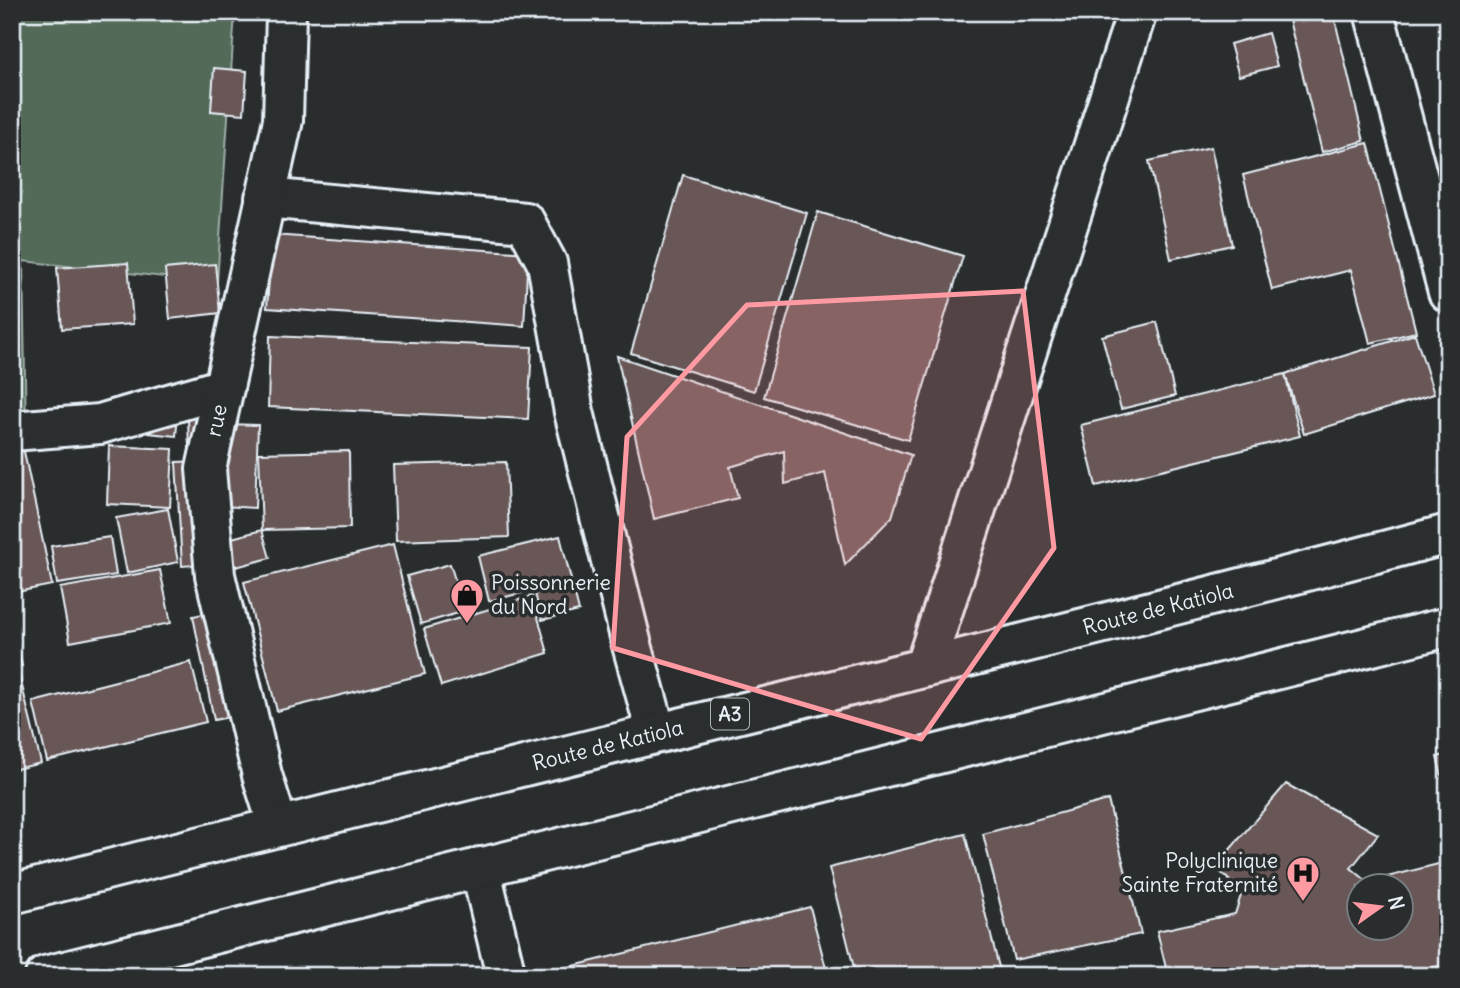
<svg xmlns="http://www.w3.org/2000/svg" width="1460" height="988" font-family="Delius,sans-serif">
	<style>
		.green { fill: #536b58; stroke: #9eaea8; stroke-width: 2 }
		.building { fill: #695756; stroke: #e8f1f8; stroke-width: 2; fill-rule: evenodd }
		.lines { fill: none; stroke-linecap: round; stroke-linejoin: round }
		.minor-casing { stroke: #e8f1f8; stroke-width: 44 }
		.highway-casing { stroke: #e8f1f8; stroke-width: 44 }
		.minor { stroke: #2a2d2e; stroke-width: 38 }
		.highway { stroke: #2a2d2e; stroke-width: 38 }
		.marked { fill: #ff9aa2; fill-opacity: 0.2; stroke: #ff9aa2; stroke-width: 5; stroke-linejoin: round }
		.labels { text-anchor: middle; stroke-width: 7; stroke-linejoin: round; paint-order: stroke }
		.shield { fill: #2a2d2e; stroke: #afb6bb; stroke-width: 2 }
		.shield-label { font-size: 19px; font-weight: bold; fill: #e8f1f8 }
		.street-label { font-size: 21px; fill: #e8f1f8; stroke: #2a2d2e }
		.poi-label { font-size: 21px; fill: #e8f1f8; stroke: #2a2d2e; text-anchor: start }
	</style>
	<rect width="100%" height="100%" fill="#2a2d2e"/>
	<filter id="ink" filterUnits="userSpaceOnUse"><feTurbulence type="fractalNoise" baseFrequency=".0143" numOctaves="2"/><feDisplacementMap in="SourceGraphic" scale="14" xChannelSelector="R" yChannelSelector="G"/><feConvolveMatrix kernelMatrix="1 2 1 2 8 2 1 2 1" color-interpolation-filters="sRGB"/></filter>
	<g filter="url(#ink)">
		<path class="green" d="M 12,12 L 235,12 L 217,283 L 23,261 L 26,435 L 12,434 Z"/>
		<g class="building">
			<path d="M 1287,12 L 1333,12 L 1364,141 L 1322,152 Z"/>
			<path d="M 1268,33 L 1277,66 L 1239,76 L 1230,44 Z"/>
			<path d="M 214,68 L 247,71 L 244,114 L 211,111 Z"/>
			<path d="M 1368,143 L 1416,332 L 1370,343 L 1351,270 L 1272,290 L 1243,175 Z"/>
			<path d="M 1211,147 L 1232,245 L 1171,259 L 1149,161 Z"/>
			<path d="M 683,175 L 807,213 L 754,391 L 631,353 Z"/>
			<path d="M 818,212 L 963,256 L 908,440 L 764,397 Z"/>
			<path d="M 272,235 L 528,253 L 524,326 L 267,308 Z"/>
			<path d="M 128,263 L 133,324 L 62,329 L 57,268 Z"/>
			<path d="M 215,264 L 220,313 L 170,319 L 165,269 Z"/>
			<path d="M 1157,322 L 1175,396 L 1121,409 L 1102,336 Z"/>
			<path d="M 1415,334 L 1434,394 L 1304,434 L 1285,374 Z"/>
			<path d="M 270,336 L 532,347 L 528,419 L 268,407 Z"/>
			<path d="M 617,356 L 911,455 L 892,517 L 845,565 L 825,473 L 785,484 L 784,451 L 730,467 L 738,498 L 654,519 Z"/>
			<path d="M 1285,374 L 1300,436 L 1096,486 L 1081,425 Z"/>
			<path d="M 187,388 L 203,388 L 206,448 L 189,449 Z"/>
			<path d="M 153,401 L 179,404 L 176,436 L 149,433 Z"/>
			<path d="M 225,424 L 258,425 L 255,508 L 222,506 Z"/>
			<path d="M 22,442 L 52,585 L 12,593 L 12,444 Z"/>
			<path d="M 109,446 L 173,449 L 170,507 L 107,504 Z"/>
			<path d="M 349,451 L 350,528 L 262,530 L 259,453 Z"/>
			<path d="M 201,461 L 207,564 L 182,566 L 176,462 Z"/>
			<path d="M 506,462 L 509,537 L 396,541 L 393,465 Z"/>
			<path d="M 168,509 L 178,562 L 127,573 L 116,518 Z"/>
			<path d="M 262,530 L 270,558 L 236,567 L 228,539 Z"/>
			<path d="M 560,536 L 579,611 L 542,620 L 534,590 L 489,601 L 478,556 Z"/>
			<path d="M 110,537 L 116,575 L 57,584 L 51,546 Z"/>
			<path d="M 393,545 L 425,674 L 277,711 L 244,582 Z"/>
			<path d="M 450,564 L 465,611 L 421,624 L 407,576 Z"/>
			<path d="M 160,570 L 171,623 L 70,642 L 60,588 Z"/>
			<path d="M 532,596 L 548,653 L 441,686 L 424,629 Z"/>
			<path d="M 228,609 L 249,713 L 214,720 L 193,616 Z"/>
			<path d="M 12,620 L 22,666 L 12,668 Z"/>
			<path d="M 191,662 L 206,722 L 47,761 L 33,702 Z"/>
			<path d="M 18,670 L 41,763 L 12,770 L 12,671 Z"/>
			<path d="M 1448,754 L 1448,801 L 1437,757 Z"/>
			<path d="M 1286,784 L 1378,834 L 1351,868 L 1368,882 L 1446,862 L 1448,965 L 1378,976 L 1168,976 L 1157,931 L 1235,914 L 1242,892 L 1215,867 ZM 1358,886 L 1400,886 L 1400,928 L 1358,928 Z"/>
			<path d="M 1108,800 L 1141,934 L 1014,960 L 983,834 Z"/>
			<path d="M 965,834 L 1000,971 L 983,976 L 856,976 L 829,868 Z"/>
			<path d="M 810,907 L 828,976 L 550,976 L 549,972 Z"/>
		</g>
		<g class="lines">
			<defs>
				<g id="minor">
					<path d="M 1374,12 L 1448,292"/>
					<path d="M 265,198 L 525,222 L 547,263 L 574,412 L 632,645 L 656,732"/>
					<path d="M 12,431 L 100,424 L 224,388"/>
					<path d="M 925,666 L 1137,12"/>
					<path id="s1" d="M 278,826 L 262,775 L 215,575 L 206,469 L 283,120 L 286,14"/>
					<path d="M 480,867 L 506,976"/>
				</g>
				<g id="highway">
					<path id="s2" d="M 12,894 C 490,771 971,661 1448,534"/>
					<path d="M 45,976 L 1448,627"/>
				</g>
			</defs>
			<use href="#minor" class="minor-casing"/>
			<use href="#highway" class="highway-casing"/>
			<use href="#minor" class="minor"/>
			<use href="#highway" class="highway"/>
		</g>
	</g>
	<path class="marked" d="M 1023,291 L 1054,548 L 921,739 L 613,648 L 627,437 L 747,305 Z"/>
	<defs>
		<symbol id="shop-pin" viewBox="-11 -11 22 30"><path d="M0 17L-7.5 6A9.5 9.5 0 1 1 7.5 6Z" fill="#ff9aa2" stroke="#2a2d2e"/><path d="M-5-2.5h2.3a2.7 3.5 0 0 1 5.4 0H5L5.5 6h-11ZM-1.5-2.5h3a1.5 2.3 0 0 0-3 0Z" fill="#111"/></symbol>
		<symbol id="hospital-pin" viewBox="-11 -11 22 30"><path d="M0 17L-7.5 6A9.5 9.5 0 1 1 7.5 6Z" fill="#ff9aa2" stroke="#2a2d2e"/><path d="M-5-5h3v3.5h4V-5h3V5h-3V1.5h-4V5h-3Z" fill="#111"/></symbol>
	</defs>
	<g fill-rule="evenodd">
		<use href="#shop-pin" x="448" y="576" width="38" height="52"/>
		<use href="#hospital-pin" x="1284" y="854" width="38" height="52"/>
	</g>
	<g class="labels">
		<rect class="shield" x="711" y="698.5" width="38" height="31" rx="5"/>
		<g class="shield-label">
			<text x="730" y="721">A3</text>
		</g>
		<g class="street-label">
			<text dy="7" stroke="none"><textPath href="#s1" startOffset="415">rue</textPath></text>
			<text dy="7" stroke="none"><textPath href="#s2" startOffset="1181">Route de Katiola</textPath></text>
			<text dy="7" stroke="none"><textPath href="#s2" startOffset="614">Route de Katiola</textPath></text>
		</g>
		<g class="poi-label">
			<text x="491" y="590">Poissonnerie<tspan x="491" dy="24">du Nord</tspan></text>
			<text x="1278" y="868" text-anchor="end">Polyclinique<tspan x="1278" dy="24">Sainte Fraternité</tspan></text>
		</g>
	</g>
	<rect width="1460" height="988" fill="none" stroke="#2a2d2e" stroke-width="42"/>
	<rect x="21" y="21" width="1418" height="946" fill="none" stroke="#e8f1f8" stroke-width="2.5" filter="url(#ink)"/>
	<g transform="translate(1380 907) rotate(76)"><circle r="33" fill="#2a2d2e" stroke="#767b7f" stroke-width="2"/>
	<path d="M0-5L12 26L0 18L-12 26Z" fill="#ff9aa2"/>
	<text y="-10" font-size="19" font-weight="bold" text-anchor="middle" fill="#e8f1f8">N</text>
	</g>
</svg>
